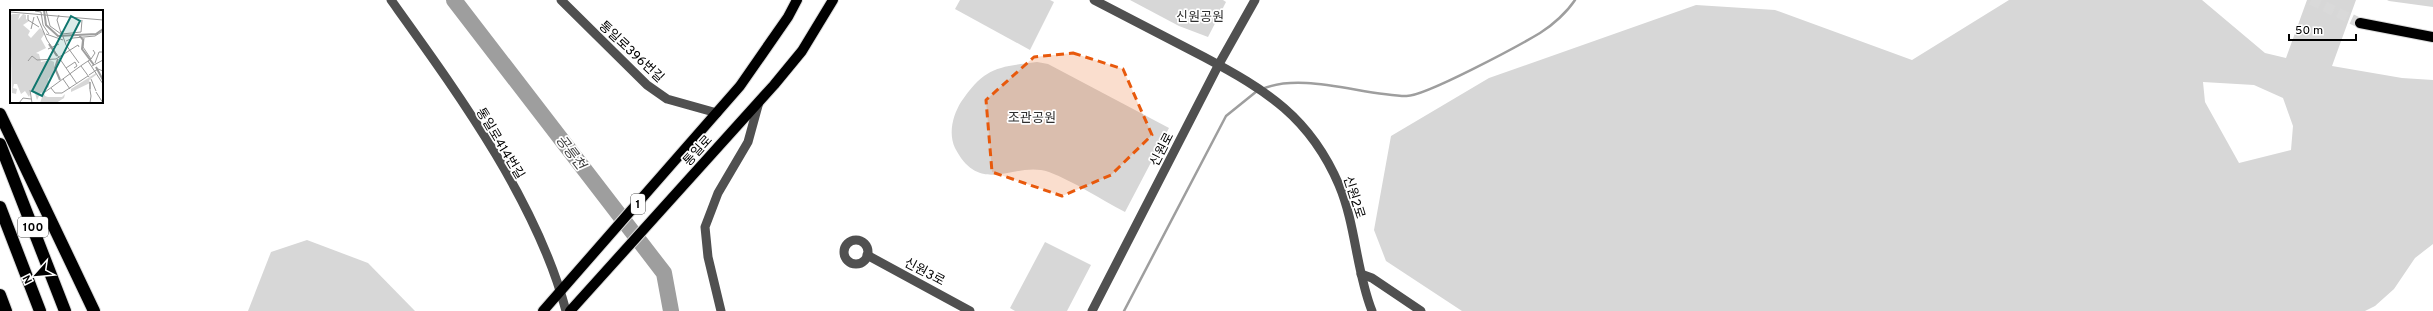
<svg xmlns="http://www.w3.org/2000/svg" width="2433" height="311" font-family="Overpass,'Noto Sans KR',sans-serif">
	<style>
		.green { fill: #d7d7d7; fill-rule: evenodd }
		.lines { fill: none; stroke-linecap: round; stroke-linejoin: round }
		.stream { stroke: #9e9e9e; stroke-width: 2.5 }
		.river { stroke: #9e9e9e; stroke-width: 16 }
		.major-tunnel { stroke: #d9d9d9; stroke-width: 10; stroke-dasharray: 10 5; stroke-linecap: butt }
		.major-casing { stroke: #dbdbdb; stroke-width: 12 }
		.highway-casing { stroke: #dbdbdb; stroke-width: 14 }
		.minor { stroke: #505050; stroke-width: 9 }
		.major { stroke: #000; stroke-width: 10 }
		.highway { stroke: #000; stroke-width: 12 }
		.marked { fill: #e8590c; fill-opacity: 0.2; stroke: #e8590c; stroke-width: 3; stroke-dasharray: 8 5; stroke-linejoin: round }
		.labels { text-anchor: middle; stroke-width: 3.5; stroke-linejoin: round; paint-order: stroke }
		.shield { fill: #fff; stroke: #4c4c4c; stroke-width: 1 }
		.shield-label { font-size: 12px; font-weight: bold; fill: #000 }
		.park-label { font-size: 13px; fill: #2e2e2e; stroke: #fff }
		.street-label { font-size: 13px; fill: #000; stroke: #fff }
		.water-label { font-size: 14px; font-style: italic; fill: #3f3f3f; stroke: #fff }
		.inset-river { fill: none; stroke: #9e9e9e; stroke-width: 2 }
		.inset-road { fill: none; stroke: #999; stroke-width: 1 }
		.view { fill: #0f766e; fill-opacity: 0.15; stroke: #0f766e; stroke-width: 2 }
		.inset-edge { fill: none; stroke: #000; stroke-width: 2 }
	</style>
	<rect width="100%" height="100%" fill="#fff"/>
	<g class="green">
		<path d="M 960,0 L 1050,0 L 1054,2 L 1030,50 L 955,9 Z"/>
		<path d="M 1130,0 L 1223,0 L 1226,2 L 1208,37 L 1179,26 Z"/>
		<path d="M 2009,0 L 2202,0 L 2265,53 L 2286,58 L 2307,0 L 2356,0 L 2332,66 L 2402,78 L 2433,80 L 2433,244 L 2415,258 L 2394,289 L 2375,306 L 2365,311 L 1462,311 L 1386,261 L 1374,230 L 1391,136 L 1489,78 L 1696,5 L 1775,10 L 1912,60 ZM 2203,82 L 2254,85 L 2283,98 L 2293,126 L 2291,150 L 2239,163 L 2205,102 Z"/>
		<path d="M 2387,0 L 2433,0 L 2433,7 L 2389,1 Z"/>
		<path d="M 1037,62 L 1048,64 L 1169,128 L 1125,212 C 1100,199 1075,182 1049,172 C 1014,160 981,198 955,148 C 948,133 953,115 961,102 C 985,67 997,67 1037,62 Z"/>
		<path d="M 307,240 L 368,263 L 415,311 L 248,311 L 271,252 Z"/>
		<path d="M 1045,242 L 1091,265 L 1067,311 L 1015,311 L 1010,308 Z"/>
	</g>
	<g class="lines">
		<g class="stream">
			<path d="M 1262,89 C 1302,72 1362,95 1406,96 C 1424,97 1520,45 1540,33 C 1553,25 1567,12 1575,0"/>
			<path d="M 1124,311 L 1226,116 L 1257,91"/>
		</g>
		<path class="river" d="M 454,0 L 664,273 L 671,311"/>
		<path class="major-tunnel" d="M 2311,0 L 2360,23"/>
		<defs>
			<g id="major">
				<path d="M 2360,23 L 2433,37"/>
				<path d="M 543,311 L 740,86 L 788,17 L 797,0"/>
				<path d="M 570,311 L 774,85 L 802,51 L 833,0"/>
			</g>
			<g id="highway">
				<path d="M 0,114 L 94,311"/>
				<path d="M 0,144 L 65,311"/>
				<path d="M 0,207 L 40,311"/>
				<path d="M 0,295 L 6,311"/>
			</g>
		</defs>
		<use href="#major" class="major-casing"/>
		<use href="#highway" class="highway-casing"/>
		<g class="minor">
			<path d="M 391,0 C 457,92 537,201 566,311"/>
			<path d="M 561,0 L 647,85 L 667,99 L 717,113"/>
			<path d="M 1094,0 C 1131,19 1168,38 1204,57 C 1266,90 1310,117 1339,185 C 1356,225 1356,271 1372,311"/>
			<circle cx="856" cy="252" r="12"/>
			<path d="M 867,255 L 970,311"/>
			<path d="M 1361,274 L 1372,278 L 1421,311"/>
			<path d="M 721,311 L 708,257 L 705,227 L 718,193 L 748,142 L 759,102"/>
			<path d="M 1092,311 L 1219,64 L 1255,0"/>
		</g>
		<use href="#major" class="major"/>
		<use href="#highway" class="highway"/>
	</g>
	<path class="marked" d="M 1073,53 L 1123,69 L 1152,135 L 1111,175 L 1062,196 L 992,172 L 986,100 L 1034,57 Z"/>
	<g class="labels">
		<g class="shield">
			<rect x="631" y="194" width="14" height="20" rx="3"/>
			<rect x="18" y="217" width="30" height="20" rx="3"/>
		</g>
		<g class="shield-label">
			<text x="638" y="208">1</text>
			<text x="33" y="231">100</text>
		</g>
		<g class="park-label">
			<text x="1200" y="21">신원공원</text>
			<text x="1032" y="122">조관공원</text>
		</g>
		<g class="street-label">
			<text transform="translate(632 51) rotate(43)" y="5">통일로396번길</text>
			<text transform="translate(501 143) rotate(59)" y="5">통일로414번길</text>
			<text transform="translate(1161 149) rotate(-63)" y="5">신원로</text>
			<text transform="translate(697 150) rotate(-48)" y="5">통일로</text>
			<text transform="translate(1355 197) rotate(72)" y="5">신원2로</text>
			<text transform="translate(925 271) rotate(28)" y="5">신원3로</text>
		</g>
		<g class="water-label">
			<text transform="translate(571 152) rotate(53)" y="5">공릉천</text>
		</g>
	</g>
	<g transform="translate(10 10)">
		<rect width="93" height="93" fill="#fff"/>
		<path d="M 3,4 L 10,4 L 8,10 L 13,4 L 16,5 L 16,9 L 19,11 L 13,15 L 20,21 L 18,25 L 21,28 L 30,18 L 35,23 L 31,29 L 36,38 L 26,43 L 29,44 L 31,52 L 40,50 L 44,52 L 44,63 L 38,69 L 39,77 L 33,81 L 35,86 L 38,87 L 52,87 L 55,84 L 54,88 L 46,93 L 30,93 L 33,84 L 31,82 L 27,90 L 23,77 L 19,87 L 15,81 L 11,84 L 7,74 L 4,74 L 3,78 L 7,79 L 6,84 L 2,83 L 0,5 ZM 86,63 L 86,65 L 79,70 L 80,73 L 61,82 L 61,79 Z" fill="#d7d7d7"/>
		<path class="inset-river" d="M 34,0 L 36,15 L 48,26 L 86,24 L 93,19M 69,25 L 73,30 L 72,39 L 84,55M 39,34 L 47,46M 48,49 L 45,58 L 50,70M 86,57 L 93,70"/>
		<path class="inset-road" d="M 36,0 L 40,16 L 51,24M 25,1 L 31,2 L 33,15 L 39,24M 0,2 L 93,10M 18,5 L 18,10 L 29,17M 49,5 L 47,10 L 51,23M 27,6 L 37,30 L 67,74M 21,19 L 24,7M 51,21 L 56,35 L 69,53M 36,24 L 53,30M 52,24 L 71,22 L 72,10M 74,28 L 73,37 L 81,49M 56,31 L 63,28 L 85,26 L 93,21M 38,39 L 49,34M 18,51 L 22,46 L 27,50 L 46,49 L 68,35 L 69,37M 78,51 L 93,74M 85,53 L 89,42 L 92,42M 72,55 L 81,49 L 85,43 L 83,40M 71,56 L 79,67M 82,56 L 93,50M 56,58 L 65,52 L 67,56 L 64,58M 79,65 L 88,59 L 93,61M 53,69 L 60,79M 81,69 L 86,81M 41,78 L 45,83 L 52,83 L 78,66M 80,79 L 80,72 L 80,80 L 81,86 L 80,93M 20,80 L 22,93M 35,82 L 72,55M 86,82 L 93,93M 9,93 L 13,88 L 21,89"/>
		<path class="view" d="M 61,6 L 70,11 L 32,86 L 22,81 Z"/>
		<rect width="93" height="93" class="inset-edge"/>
	</g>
	<g transform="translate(36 275) rotate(243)" stroke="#ffffff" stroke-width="3" paint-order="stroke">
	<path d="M0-3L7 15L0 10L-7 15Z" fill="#000000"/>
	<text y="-6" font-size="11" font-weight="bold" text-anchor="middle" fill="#000000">N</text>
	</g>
	<path d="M2289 34v6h67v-6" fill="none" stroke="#000000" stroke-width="2"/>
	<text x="2295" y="34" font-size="12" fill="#000000" stroke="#ffffff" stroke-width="3" paint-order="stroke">50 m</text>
</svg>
